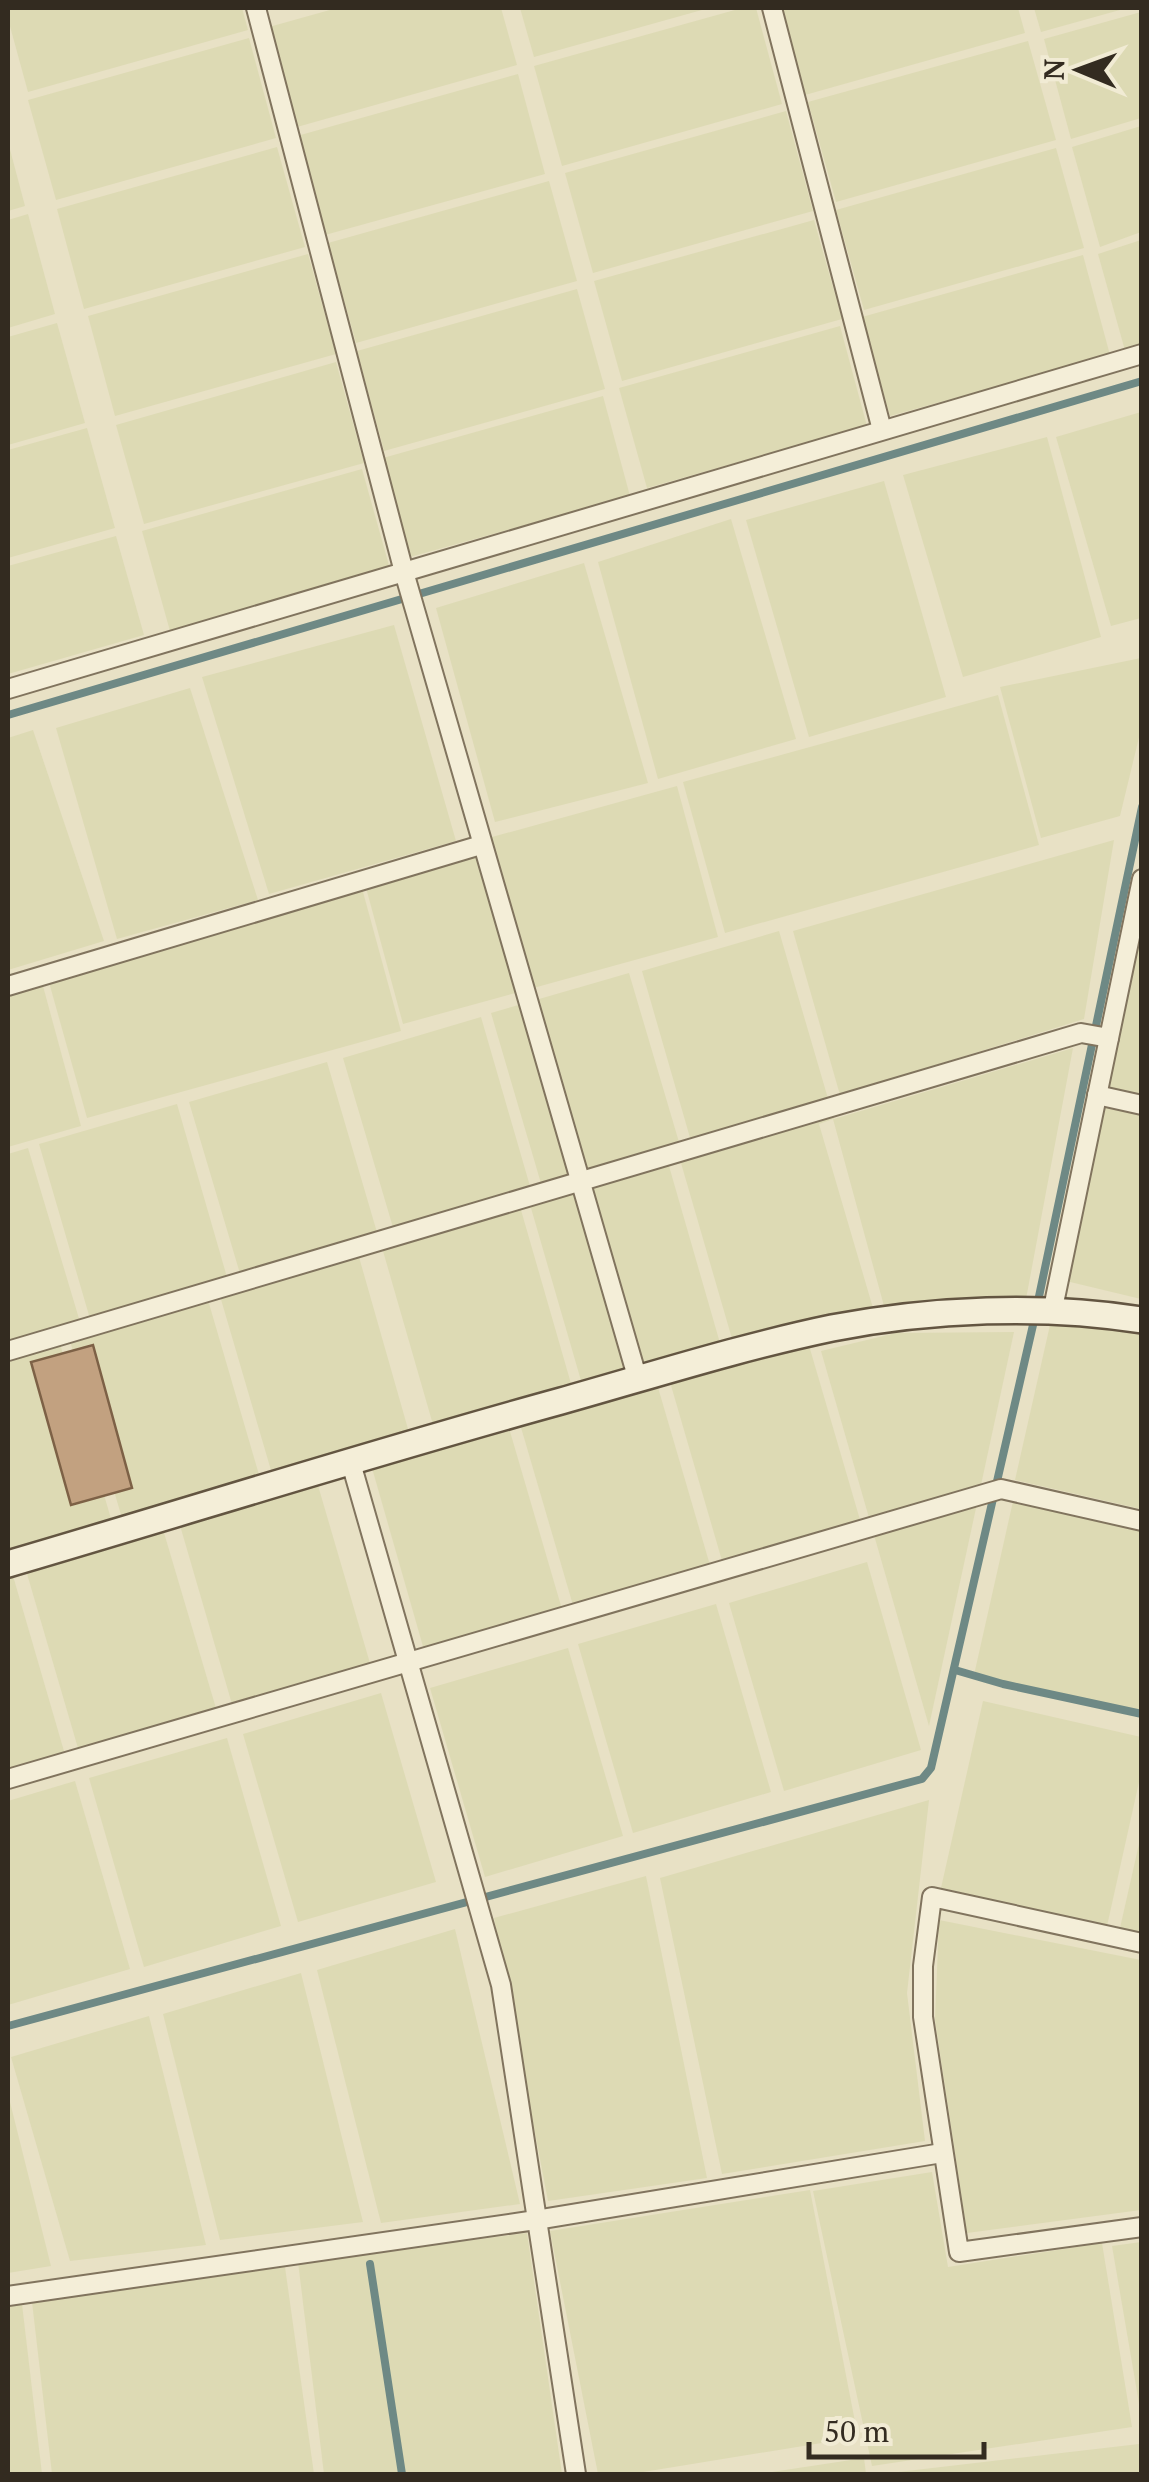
<svg xmlns="http://www.w3.org/2000/svg" width="1149" height="2482" font-family="'PT Serif',serif">
	<style>
		.farmland { fill: #dddab4 }
		.lines { fill: none; stroke-linecap: round; stroke-linejoin: round }
		.stream { stroke: #6e8985; stroke-width: 8 }
		.building { fill: #c2a180; stroke: #7d6146; stroke-width: 2.5 }
		.street-casing { stroke: #81745e; stroke-width: 22 }
		.secondary-casing { stroke: #635541; stroke-width: 30 }
		.street { stroke: #f4eed8; stroke-width: 18 }
		.secondary { stroke: #f4eed8; stroke-width: 25 }
	</style>
	<rect width="100%" height="100%" fill="#e8e1c5"/>
	<g class="farmland">
		<path d="M 8,8 L 242,8 L 248,30 L 28,92 L 8,19 Z"/>
		<path d="M 337,8 L 501,8 L 517,65 L 297,127 L 269,27 Z"/>
		<path d="M 520,8 L 709,8 L 534,57 Z"/>
		<path d="M 742,8 L 756,8 L 782,104 L 562,166 L 534,66 Z"/>
		<path d="M 781,8 L 1018,8 L 1025,33 L 805,95 Z"/>
		<path d="M 1034,8 L 1127,8 L 1041,32 Z"/>
		<path d="M 1141,12 L 1141,118 L 1071,139 L 1044,39 Z"/>
		<path d="M 249,38 L 276,138 L 56,200 L 28,100 Z"/>
		<path d="M 1028,41 L 1056,140 L 836,202 L 808,102 Z"/>
		<path d="M 518,74 L 545,174 L 325,235 L 297,136 Z"/>
		<path d="M 786,111 L 813,211 L 593,273 L 565,173 Z"/>
		<path d="M 1141,126 L 1141,232 L 1100,247 L 1072,147 Z"/>
		<path d="M 8,142 L 25,206 L 8,211 Z"/>
		<path d="M 277,147 L 305,247 L 84,309 L 57,209 Z"/>
		<path d="M 1056,148 L 1084,248 L 864,310 L 836,210 Z"/>
		<path d="M 549,181 L 577,281 L 356,343 L 328,243 Z"/>
		<path d="M 28,214 L 55,314 L 8,328 L 8,220 Z"/>
		<path d="M 814,220 L 842,319 L 622,381 L 594,281 Z"/>
		<path d="M 1141,240 L 1141,348 L 1126,354 L 1098,254 Z"/>
		<path d="M 308,254 L 336,354 L 115,416 L 88,316 Z"/>
		<path d="M 1083,255 L 1110,355 L 890,416 L 862,317 Z"/>
		<path d="M 577,289 L 605,389 L 384,451 L 357,351 Z"/>
		<path d="M 57,323 L 85,423 L 8,445 L 8,337 Z"/>
		<path d="M 840,326 L 867,426 L 647,488 L 619,388 Z"/>
		<path d="M 336,362 L 364,463 L 144,524 L 116,425 Z"/>
		<path d="M 603,396 L 630,496 L 410,557 L 383,458 Z"/>
		<path d="M 1141,412 L 1141,618 L 1111,626 L 1056,437 Z"/>
		<path d="M 87,428 L 115,528 L 8,558 L 8,450 Z"/>
		<path d="M 1047,437 L 1101,637 L 963,677 L 903,475 Z"/>
		<path d="M 362,469 L 390,569 L 170,631 L 142,531 Z"/>
		<path d="M 884,481 L 946,697 L 809,737 L 746,520 Z"/>
		<path d="M 731,519 L 796,739 L 658,779 L 598,562 Z"/>
		<path d="M 116,536 L 144,635 L 8,674 L 8,566 Z"/>
		<path d="M 584,563 L 648,783 L 495,822 L 436,608 Z"/>
		<path d="M 394,625 L 456,841 L 269,894 L 202,677 Z"/>
		<path d="M 1141,658 L 1141,729 L 1120,816 L 1041,838 L 1000,687 Z"/>
		<path d="M 190,688 L 258,900 L 117,939 L 56,728 Z"/>
		<path d="M 998,695 L 1039,845 L 725,933 L 683,782 Z"/>
		<path d="M 33,730 L 104,941 L 8,970 L 8,738 Z"/>
		<path d="M 677,786 L 718,937 L 403,1024 L 362,873 Z"/>
		<path d="M 1114,840 L 1084,1019 L 840,1095 L 793,931 Z"/>
		<path d="M 360,881 L 401,1031 L 87,1118 L 45,968 Z"/>
		<path d="M 1141,901 L 1141,1098 L 1099,1088 Z"/>
		<path d="M 779,931 L 834,1119 L 1073,1048 L 1026,1299 L 884,1306 L 833,1119 L 819,1124 L 873,1308 L 735,1349 L 681,1163 L 669,1166 L 722,1350 L 584,1391 L 531,1208 L 521,1210 L 574,1394 L 436,1435 L 383,1251 L 359,1257 L 412,1443 L 275,1484 L 220,1296 L 208,1300 L 262,1485 L 124,1525 L 70,1341 L 60,1344 L 114,1529 L 8,1560 L 8,1154 L 28,1148 L 83,1332 L 93,1329 L 39,1144 L 177,1104 L 231,1291 L 244,1287 L 189,1102 L 327,1062 L 381,1246 L 397,1241 L 343,1058 L 481,1017 L 534,1200 L 545,1197 L 491,1013 L 629,973 L 684,1159 L 695,1155 L 642,971 Z"/>
		<path d="M 40,975 L 81,1126 L 8,1147 L 8,984 Z"/>
		<path d="M 1108,1094 L 1141,1102 L 1141,1299 L 1066,1281 Z"/>
		<path d="M 1057,1294 L 1141,1313 L 1141,1509 L 1015,1480 Z"/>
		<path d="M 1014,1332 L 929,1726 L 821,1351 L 896,1333 Z"/>
		<path d="M 808,1342 L 863,1530 L 725,1571 L 670,1382 Z"/>
		<path d="M 657,1384 L 712,1572 L 575,1612 L 520,1424 Z"/>
		<path d="M 509,1428 L 564,1616 L 426,1657 L 372,1468 Z"/>
		<path d="M 317,1482 L 372,1670 L 234,1711 L 179,1522 Z"/>
		<path d="M 1016,1488 L 1141,1516 L 1140,1712 L 974,1675 Z"/>
		<path d="M 162,1526 L 218,1715 L 80,1755 L 25,1567 Z"/>
		<path d="M 867,1562 L 921,1750 L 784,1791 L 729,1603 Z"/>
		<path d="M 11,1569 L 66,1758 L 8,1775 L 8,1570 Z"/>
		<path d="M 716,1604 L 771,1792 L 633,1833 L 578,1644 Z"/>
		<path d="M 568,1648 L 623,1836 L 485,1877 L 430,1688 Z"/>
		<path d="M 381,1693 L 436,1882 L 298,1922 L 243,1734 Z"/>
		<path d="M 983,1701 L 1141,1737 L 1141,1773 L 1107,1926 L 941,1888 Z"/>
		<path d="M 227,1738 L 281,1926 L 144,1967 L 89,1778 Z"/>
		<path d="M 75,1781 L 130,1969 L 8,2005 L 8,1801 Z"/>
		<path d="M 929,1800 L 907,1993 L 925,2141 L 722,2174 L 660,1878 Z"/>
		<path d="M 1141,1835 L 1141,1933 L 1120,1928 Z"/>
		<path d="M 646,1876 L 707,2178 L 548,2201 L 494,1918 Z"/>
		<path d="M 939,1920 L 1141,1960 L 1141,2210 L 967,2233 L 935,2020 Z"/>
		<path d="M 455,1929 L 520,2204 L 381,2223 L 317,1970 Z"/>
		<path d="M 301,1973 L 363,2222 L 220,2240 L 163,2014 Z"/>
		<path d="M 149,2016 L 206,2245 L 70,2261 L 11,2057 Z"/>
		<path d="M 8,2094 L 51,2266 L 8,2273 Z"/>
		<path d="M 932,2172 L 948,2267 L 1102,2243 L 1132,2427 L 872,2466 L 813,2191 Z"/>
		<path d="M 810,2190 L 858,2437 L 631,2474 L 598,2474 L 550,2231 Z"/>
		<path d="M 527,2233 L 562,2474 L 324,2474 L 298,2262 Z"/>
		<path d="M 1141,2242 L 1142,2242 L 1141,2415 L 1112,2246 Z"/>
		<path d="M 285,2267 L 314,2474 L 52,2474 L 32,2302 Z"/>
		<path d="M 22,2304 L 42,2474 L 8,2474 L 8,2306 Z"/>
		<path d="M 1139,2444 L 1141,2474 L 881,2474 Z"/>
		<path d="M 864,2458 L 866,2474 L 759,2474 Z"/>
	</g>
	<g class="lines">
		<g class="stream">
			<path d="M 8,715 L 1142,381"/>
			<path d="M 955,1670 L 1003,1684 L 1142,1714"/>
			<path d="M 8,2026 L 922,1779 L 931,1768 L 1033,1325 L 1142,807"/>
			<path d="M 370,2264 L 402,2474"/>
		</g>
	</g>
	<path class="building" d="M 93,1345 L 132,1488 L 71,1505 L 31,1362 Z"/>
	<g class="lines">
		<defs>
			<g id="street">
				<path d="M 256,8 L 404,572 L 638,1380"/>
				<path d="M 772,8 L 882,430"/>
				<path d="M 8,689 L 1142,354"/>
				<path d="M 8,986 L 481,845"/>
				<path d="M 1097,1095 L 1142,1105"/>
				<path d="M 1052,1313 L 1142,879"/>
				<path d="M 8,1351 L 1081,1033 L 1109,1038"/>
				<path d="M 351,1463 L 501,1985 L 576,2474"/>
				<path d="M 8,1779 L 1001,1489 L 1142,1521"/>
				<path d="M 1142,1943 L 932,1897 L 923,1966 L 923,2017 L 959,2252 L 1142,2227"/>
				<path d="M 8,2296 L 536,2220 L 942,2153"/>
			</g>
			<path id="secondary" d="M 8,1564 C 192,1510 375,1452 561,1401 C 650,1376 741,1347 832,1328 C 931,1309 1042,1304 1142,1320"/>
		</defs>
		<use href="#street" class="street-casing"/>
		<use href="#secondary" class="secondary-casing"/>
		<use href="#street" class="street"/>
		<use href="#secondary" class="secondary"/>
	</g>
	<rect width="1149" height="2482" fill="none" stroke="#332b20" stroke-width="20"/>
	<g transform="translate(1079 70) rotate(271)" stroke="#f1ebd4" stroke-width="8" paint-order="stroke">
	<path d="M0-8L18 38L0 25L-18 38Z" fill="#332b20"/>
	<text y="-15" font-size="28" font-weight="bold" text-anchor="middle" fill="#332b20">N</text>
	</g>
	<path d="M809 2442v15h175v-15" fill="none" stroke="#332b20" stroke-width="5"/>
	<text x="824" y="2442" font-size="30" fill="#332b20" stroke="#f1ebd4" stroke-width="8" paint-order="stroke">50 m</text>
</svg>
